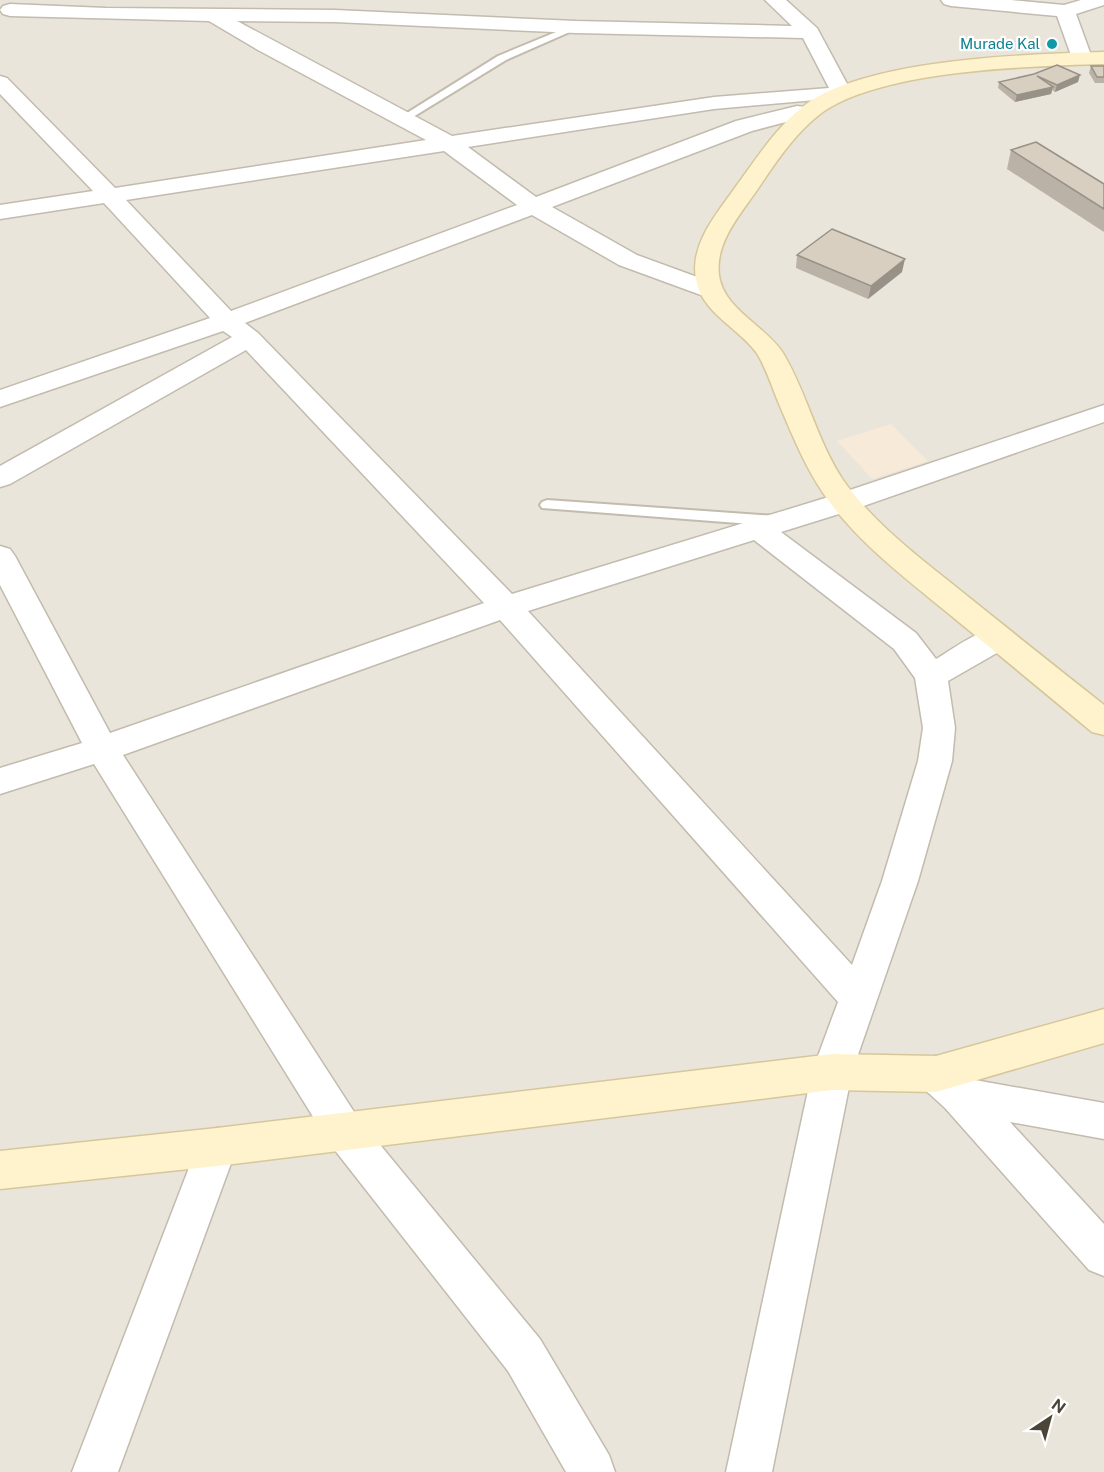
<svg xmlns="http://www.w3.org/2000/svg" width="1104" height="1472" font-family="'Public Sans',sans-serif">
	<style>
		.residential { fill: #eae5da }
		.commercial { fill: #f7ead8 }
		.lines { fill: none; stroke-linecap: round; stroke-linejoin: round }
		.lane-casing { stroke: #c2bbae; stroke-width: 4 }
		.street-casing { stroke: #c2bbae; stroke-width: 3 }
		.secondary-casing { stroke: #d6c79b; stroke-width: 3 }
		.lane { fill: #fff; fill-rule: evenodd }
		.street { fill: #fff; fill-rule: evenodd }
		.secondary { fill: #fff3cd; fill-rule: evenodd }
		.wall { fill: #bab2a6 }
		.shaded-wall { fill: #979187 }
		.building { fill: #d8cfc1; stroke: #979187; stroke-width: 1.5 }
		.culture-dot { fill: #0f9aa8; stroke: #fff; stroke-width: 2 }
		.labels { text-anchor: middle; stroke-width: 4.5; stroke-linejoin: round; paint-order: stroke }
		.far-culture-label { font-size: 15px; fill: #0d838f; stroke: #fff; text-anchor: end }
	</style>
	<rect width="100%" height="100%" fill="#f6f3ec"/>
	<rect class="residential" x="0" y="0" width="1104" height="1472"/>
	<path class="commercial" d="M 891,424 L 928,461 L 872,479 L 837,441 Z"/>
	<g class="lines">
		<defs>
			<g id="lane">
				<path d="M 573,25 L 581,27 L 506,60 L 408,120 L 404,121 L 399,118 L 498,56 Z"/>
				<path d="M 547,500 L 776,516 L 783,521 L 776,526 L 542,508 L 540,505 L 542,502 Z"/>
			</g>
			<g id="street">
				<path d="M 765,0 L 786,0 L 817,28 L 852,93 L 849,97 L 714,109 L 468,147 L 536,197 L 736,121 L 797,106 L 805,107 L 808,112 L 805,117 L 752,131 L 552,207 L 637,255 L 719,285 L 722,290 L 719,295 L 710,297 L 701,295 L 619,265 L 532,215 L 245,323 L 258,333 L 512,594 L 835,495 L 1104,405 L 1104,422 L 855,509 L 781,532 L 916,633 L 936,659 C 957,647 985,623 1009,630 L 1014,638 L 1009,646 L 948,681 L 955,728 L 952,761 L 918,881 L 852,1072 L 772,1472 L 726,1472 L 812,1072 L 838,1002 L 500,620 L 123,755 L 358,1118 L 540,1339 L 609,1455 L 615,1472 L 566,1472 L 508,1371 L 330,1144 L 94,764 L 0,794 L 0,768 L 82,743 L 0,585 L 0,546 L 10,549 L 15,556 L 110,733 L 484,603 L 246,350 L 10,484 L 0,487 L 0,466 L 232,337 L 223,331 L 0,407 L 0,390 L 210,318 L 104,203 L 0,219 L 0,205 L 93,191 L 0,94 L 0,76 L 7,78 L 115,188 L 426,140 L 258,50 L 209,21 L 10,16 L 3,14 L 0,10 L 3,6 L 10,4 L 106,8 L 335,10 L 576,21 L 792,26 ZM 237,21 L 335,22 L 576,33 L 803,38 L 829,88 L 714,97 L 452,136 ZM 444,151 L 517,205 L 231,311 L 126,200 ZM 754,540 L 894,649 L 915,678 L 923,728 L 918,761 L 882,881 L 852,965 L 528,611 Z"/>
				<path d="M 941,0 L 1011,0 L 1064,5 L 1081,0 L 1104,0 L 1104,5 L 1076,14 L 1092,58 L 1089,62 L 1075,62 L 1072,58 L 1057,16 L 951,6 L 944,4 Z"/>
				<path d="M 936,1056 L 950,1061 L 969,1079 L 1104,1103 L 1104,1139 L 1010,1122 L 1104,1224 L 1104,1276 L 1089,1270 L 945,1108 L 922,1087 L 916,1074 L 922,1061 Z"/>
				<path d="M 217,1128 L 231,1134 L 237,1147 L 118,1472 L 72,1472 L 197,1147 L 203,1134 Z"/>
			</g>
			<g id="secondary">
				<path d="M 1104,52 L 1104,64 C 1030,66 879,70 820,114 C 793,135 774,165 755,193 C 738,217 715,244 719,275 C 723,309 766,326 783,353 C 807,393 817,441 843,480 C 874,524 919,557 961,591 C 1008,629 1056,667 1104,705 L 1104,735 L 1092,732 C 1043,691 993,650 943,609 C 904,577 862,545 831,504 C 808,474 794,439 779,404 C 772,387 766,367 756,352 C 737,327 701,312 696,279 C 690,246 714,217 732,192 C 754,162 775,128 805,105 C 867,59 1026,54 1104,52 Z"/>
				<path d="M 1104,1009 L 1104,1043 L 936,1092 L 832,1090 L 217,1166 L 0,1189 L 0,1151 L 217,1128 L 832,1054 L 936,1056 Z"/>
			</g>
		</defs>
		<use href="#lane" class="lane-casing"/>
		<use href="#street" class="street-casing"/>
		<use href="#secondary" class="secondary-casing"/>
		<use href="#lane" class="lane"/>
		<use href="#street" class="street"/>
		<use href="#secondary" class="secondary"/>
	</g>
	<g class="wall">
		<path d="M 1091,66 L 1104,66 L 1104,83 L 1095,83 L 1089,73 Z"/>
		<path d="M 1034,74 L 1078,82 L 1055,92 L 1052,90 L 1051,94 L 1015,102 L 998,88 L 999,82 Z"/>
		<path d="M 1011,150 L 1104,184 L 1104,232 L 1007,169 Z"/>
		<path d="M 797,255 L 902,272 L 868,299 L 796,268 Z"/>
	</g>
	<g class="shaded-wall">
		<path d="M 1080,75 L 1078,82 L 1055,92 L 1057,85 Z"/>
		<path d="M 1053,87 L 1051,94 L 1015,102 L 1017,95 Z"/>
		<path d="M 905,259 L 902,272 L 868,299 L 871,286 Z"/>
	</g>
	<g class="building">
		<path d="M 1057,65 L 1080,75 L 1057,85 L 1037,76 L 1053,87 L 1017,95 L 999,82 L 1034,74 Z"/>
		<path d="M 1091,66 L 1104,66 L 1104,77 L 1097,77 Z"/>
		<path d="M 1036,142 L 1104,184 L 1104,209 L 1011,150 Z"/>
		<path d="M 832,229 L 905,259 L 871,286 L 797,255 Z"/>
	</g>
	<circle class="culture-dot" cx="1052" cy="44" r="6"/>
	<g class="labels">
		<g class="far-culture-label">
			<text x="1040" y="49">Murade Kal</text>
		</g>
	</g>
	<g transform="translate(1050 1418) rotate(36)" stroke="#ffffff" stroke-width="4.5" paint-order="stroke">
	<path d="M0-4.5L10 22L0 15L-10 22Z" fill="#4b4439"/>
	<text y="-9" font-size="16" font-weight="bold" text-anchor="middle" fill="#4b4439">N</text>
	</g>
</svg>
